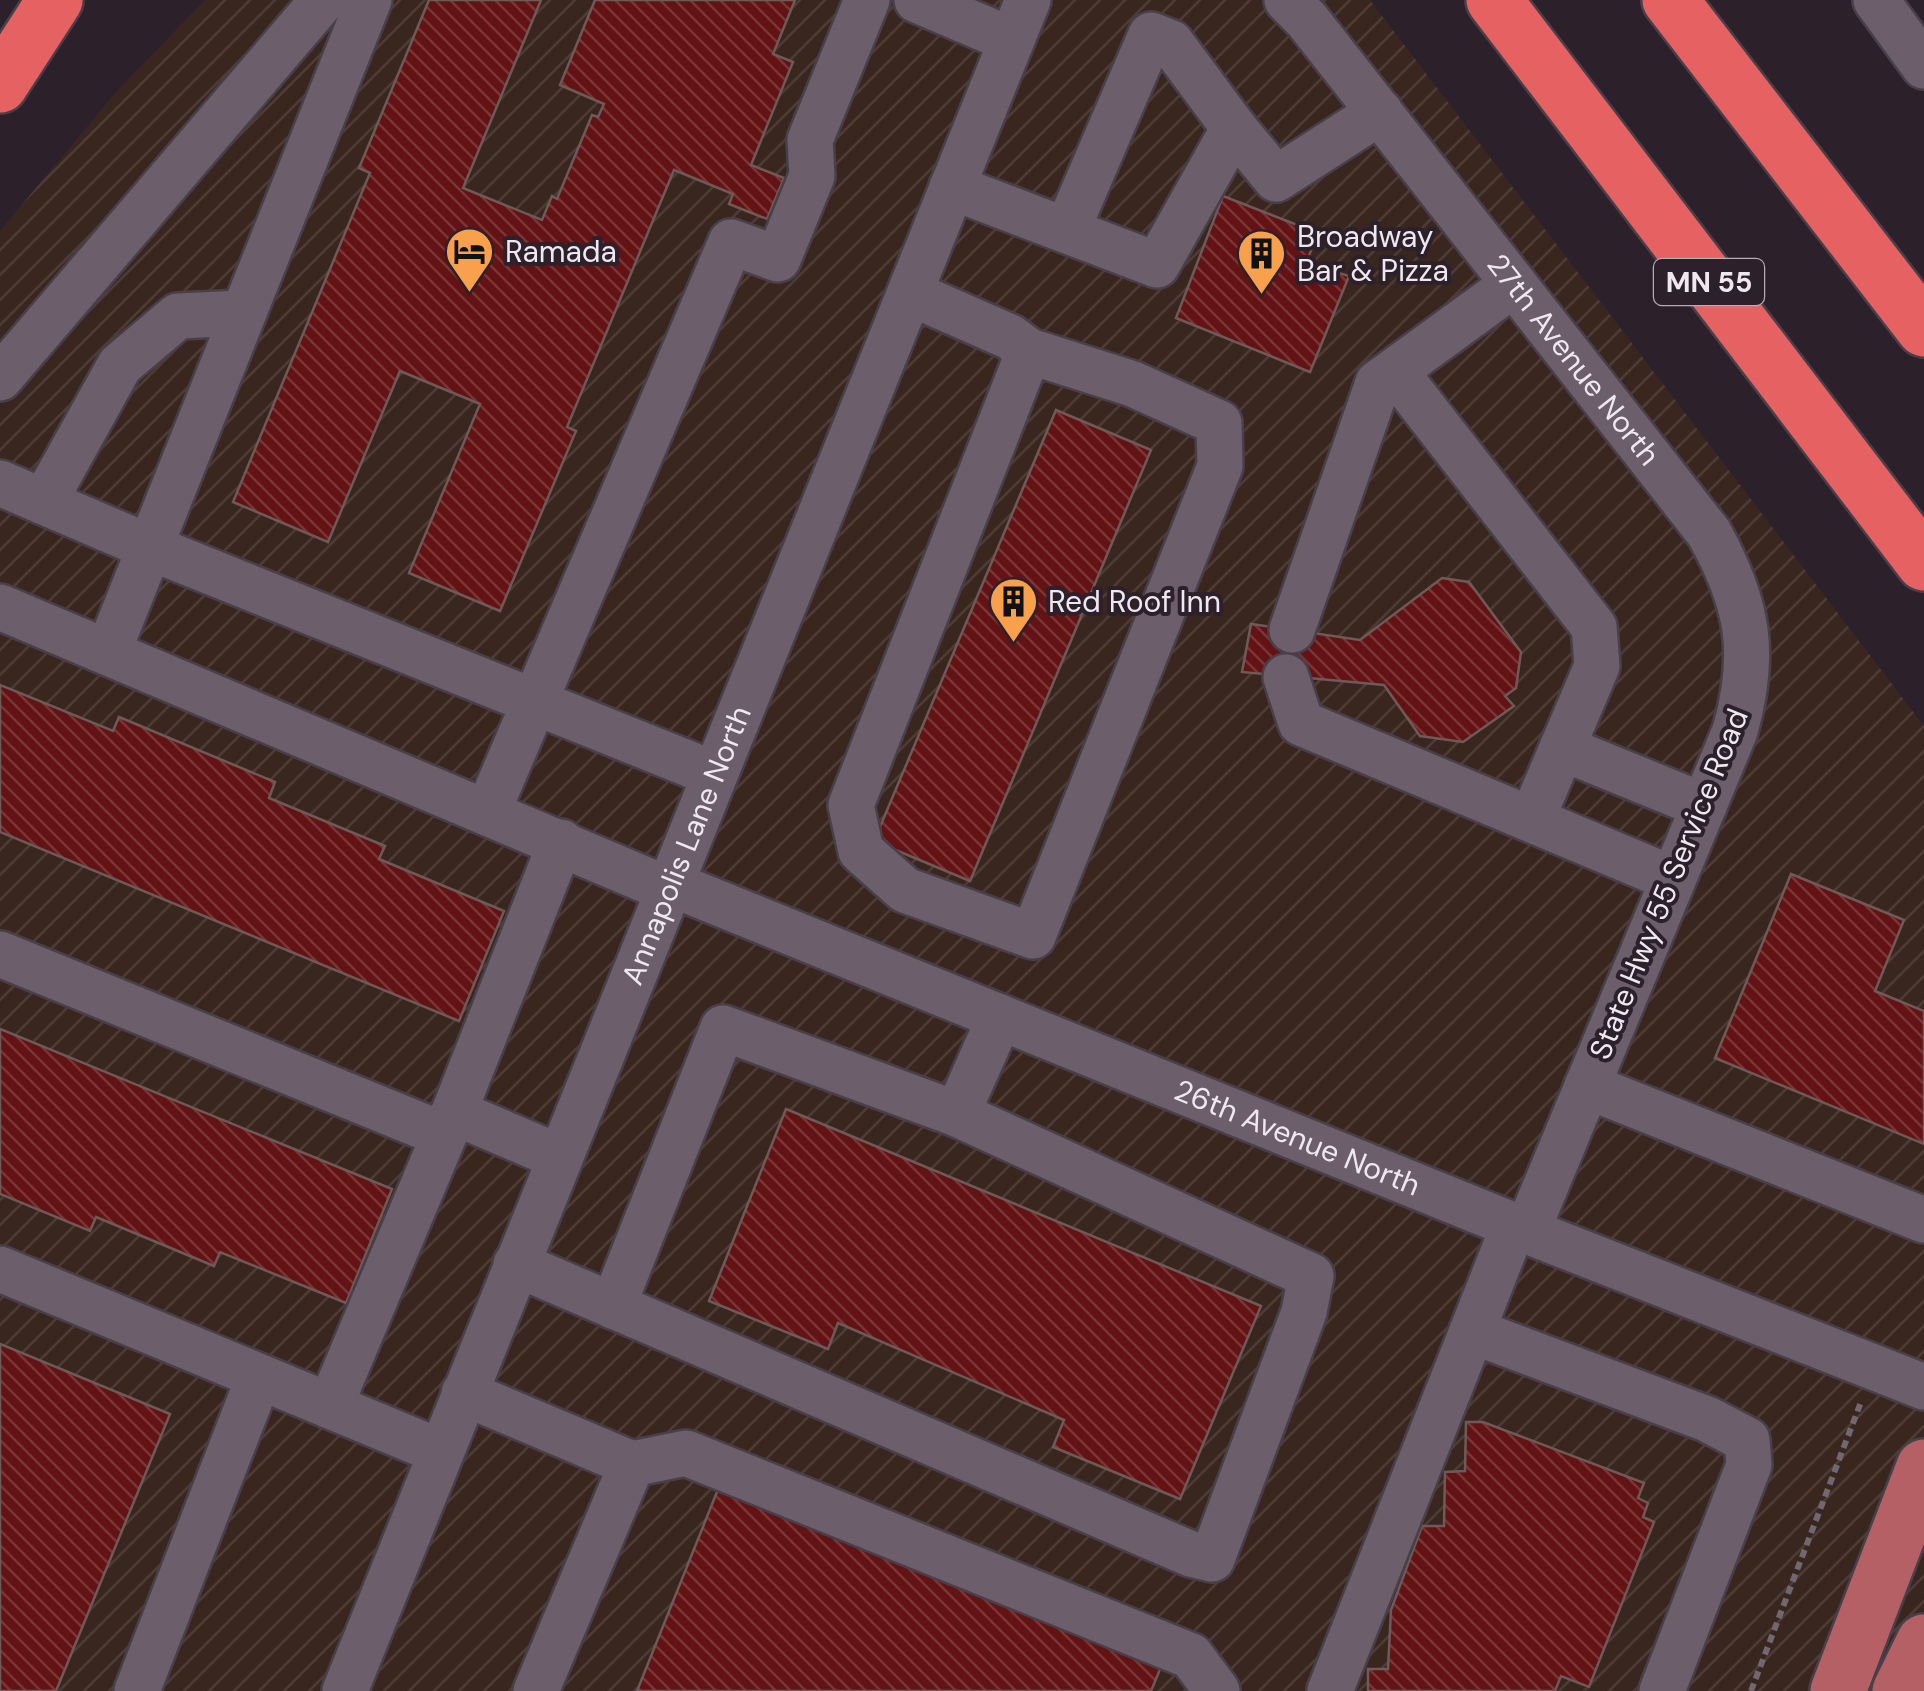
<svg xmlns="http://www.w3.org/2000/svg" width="1924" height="1691" font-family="'DM Sans',sans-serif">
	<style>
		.industrial { fill: url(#industrial-furrows) }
		.building { fill: url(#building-back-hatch); stroke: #6e5a58; stroke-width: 2.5 }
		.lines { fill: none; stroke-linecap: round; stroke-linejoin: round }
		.minor-casing { stroke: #493f49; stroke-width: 50 }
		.major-casing { stroke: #493f49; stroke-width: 60 }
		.highway-casing { stroke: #493f49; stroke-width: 60 }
		.path { stroke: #716771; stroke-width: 6; stroke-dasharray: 8 5; stroke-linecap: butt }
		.minor { stroke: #6c5e6b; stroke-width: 45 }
		.major { stroke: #b56065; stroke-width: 55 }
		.highway { stroke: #e66161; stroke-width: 55 }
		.labels { text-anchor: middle; stroke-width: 8; stroke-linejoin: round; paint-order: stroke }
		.shield { fill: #2c202b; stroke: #b5acb5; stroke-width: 2.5 }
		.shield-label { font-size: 28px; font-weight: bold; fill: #f0e8f0 }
		.poi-label { font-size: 30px; fill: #f0e8f0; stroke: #2c202b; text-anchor: start }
		.street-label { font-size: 30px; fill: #f0e8f0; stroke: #2c202b }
	</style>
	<defs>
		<pattern id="industrial-furrows" width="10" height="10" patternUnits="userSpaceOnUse" patternTransform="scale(2.5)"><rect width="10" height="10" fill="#39271f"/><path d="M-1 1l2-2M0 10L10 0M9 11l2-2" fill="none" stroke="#4c3c35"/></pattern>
		<pattern id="building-back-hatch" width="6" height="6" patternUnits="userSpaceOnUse" patternTransform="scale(2.5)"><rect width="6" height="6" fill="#631314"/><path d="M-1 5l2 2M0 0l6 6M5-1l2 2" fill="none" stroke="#7a3536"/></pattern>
	</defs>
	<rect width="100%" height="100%" fill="#2c202b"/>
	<path class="industrial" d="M 205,0 L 1370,0 L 1924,726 L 1924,1691 L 0,1691 L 0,231 L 118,90 Z"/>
	<g class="building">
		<path d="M 429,0 L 541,0 L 463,188 L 542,220 L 552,196 L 557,199 L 592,115 L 598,117 L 604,104 L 560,85 L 595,0 L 795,0 L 773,54 L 793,62 L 751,165 L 784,178 L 767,219 L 729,204 L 733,194 L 674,170 L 567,427 L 576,431 L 500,611 L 409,573 L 480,404 L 400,371 L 328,542 L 233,502 L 370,173 L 359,168 Z"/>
		<path d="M 1223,196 L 1318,233 L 1306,263 L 1349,276 L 1310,372 L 1176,318 Z"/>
		<path d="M 1056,410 L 1151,450 L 970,881 L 874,841 Z"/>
		<path d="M 1442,578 L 1469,582 L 1521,652 L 1516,688 L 1505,696 L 1514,706 L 1463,742 L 1420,736 L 1384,685 L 1242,672 L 1251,624 L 1360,640 Z"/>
		<path d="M 0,685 L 113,731 L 119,717 L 275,782 L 269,798 L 385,846 L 379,859 L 504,911 L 459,1021 L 0,832 Z"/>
		<path d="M 1791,874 L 1904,920 L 1875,991 L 1924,1011 L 1924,1144 L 1715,1058 Z"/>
		<path d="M 0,1029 L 392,1189 L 346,1303 L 220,1252 L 214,1266 L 96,1217 L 90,1231 L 0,1194 Z"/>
		<path d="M 786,1109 L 1261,1306 L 1180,1499 L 1053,1447 L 1064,1420 L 838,1323 L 828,1349 L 709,1301 Z"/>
		<path d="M 0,1344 L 170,1414 L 56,1691 L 0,1691 Z"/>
		<path d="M 1466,1422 L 1483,1422 L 1644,1483 L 1638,1498 L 1648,1503 L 1643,1517 L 1654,1522 L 1589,1687 L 1561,1676 L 1555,1691 L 1368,1691 L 1368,1669 L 1388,1669 L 1391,1610 L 1422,1526 L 1444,1526 L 1445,1472 L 1465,1471 Z"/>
		<path d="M 721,1482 L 1161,1667 L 1151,1691 L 637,1691 Z"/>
	</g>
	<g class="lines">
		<defs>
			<g id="minor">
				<path d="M 917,0 L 1011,40"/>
				<path id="s1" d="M 1287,0 L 1307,20 L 1709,533 C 1748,603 1757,653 1735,731 L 1527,1231"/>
				<path d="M 1876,0 L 1924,66"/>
				<path d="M 1234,128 L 1276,179 L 1380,112"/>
				<path d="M 952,187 L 1157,265 L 1234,128 L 1171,43 L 1151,35 L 1067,230"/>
				<path d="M 910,293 L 1010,337 L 1029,351 L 1133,384 L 1219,423 L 1220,466 L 1033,936 L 905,890 L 861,851 L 851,805 L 1029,351"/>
				<path d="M 1395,371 L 1594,627 L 1597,666 L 1532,819"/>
				<path d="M 0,378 L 323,0"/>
				<path d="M 0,483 L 149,547 L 714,774"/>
				<path d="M 44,502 L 120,365 L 178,316 L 242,313"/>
				<path d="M 0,607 L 667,889"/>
				<path d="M 1292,630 L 1378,383 L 1514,284"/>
				<path d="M 108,652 L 369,0"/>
				<path d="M 1286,677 L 1301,723 L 1673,879"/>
				<path d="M 1562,748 L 1704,806"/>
				<path d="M 488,811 L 731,242 L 778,259 L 812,176 L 810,140 L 867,0"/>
				<path id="s2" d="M 669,883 L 1527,1231 L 1924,1387"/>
				<path d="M 0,954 L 444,1135"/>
				<path d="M 1587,1086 L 1924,1220"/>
				<path d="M 454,1112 L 559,1157"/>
				<path d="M 516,1264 L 1191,1554 L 1212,1559 L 1304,1312 L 1311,1276 L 957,1114 L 1000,1017"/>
				<path d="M 0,1269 L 441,1452"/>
				<path d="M 613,1306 L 723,1028 L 957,1114"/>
				<path d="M 1472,1331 L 1707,1419 L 1747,1440 L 1749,1465 L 1662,1691"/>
				<path d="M 464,1393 L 632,1464 L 536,1691"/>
				<path d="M 330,1406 L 454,1112 L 561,842"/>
				<path d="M 632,1464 L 686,1453 L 1191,1656 L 1217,1691"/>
				<path d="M 137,1691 L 259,1377"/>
				<path id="s3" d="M 345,1691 L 1028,0"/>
				<path d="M 1330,1691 L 1514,1225"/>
			</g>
			<g id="major">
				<path d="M 1838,1691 L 1924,1467"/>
				<path d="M 1900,1691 L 1924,1642"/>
			</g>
			<g id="highway">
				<path d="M 1494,0 L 1924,563"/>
				<path d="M 1670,0 L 1924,329"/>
				<path d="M 0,85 L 55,0"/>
			</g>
		</defs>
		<use href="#minor" class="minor-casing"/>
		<use href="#major" class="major-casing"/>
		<use href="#highway" class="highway-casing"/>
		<path class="path" d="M 1751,1691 L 1861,1402"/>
		<use href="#minor" class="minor"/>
		<use href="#major" class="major"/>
		<use href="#highway" class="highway"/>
	</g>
	<defs>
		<symbol id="hotel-pin" viewBox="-11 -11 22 30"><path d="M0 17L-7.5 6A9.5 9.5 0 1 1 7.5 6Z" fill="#f8a04b" stroke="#2c202b"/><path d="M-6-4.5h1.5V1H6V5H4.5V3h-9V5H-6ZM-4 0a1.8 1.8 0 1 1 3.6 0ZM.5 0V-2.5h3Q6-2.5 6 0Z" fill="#111"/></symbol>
		<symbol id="building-pin" viewBox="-11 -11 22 30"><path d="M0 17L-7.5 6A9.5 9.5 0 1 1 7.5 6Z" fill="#f8a04b" stroke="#2c202b"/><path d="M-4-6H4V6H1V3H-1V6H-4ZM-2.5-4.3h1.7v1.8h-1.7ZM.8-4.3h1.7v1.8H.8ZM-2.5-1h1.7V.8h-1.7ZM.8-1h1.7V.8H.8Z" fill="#111"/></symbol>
	</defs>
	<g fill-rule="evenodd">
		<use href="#hotel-pin" x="442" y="224" width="55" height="75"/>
		<use href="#building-pin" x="1234" y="226" width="55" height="75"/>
		<use href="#building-pin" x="986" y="574" width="55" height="75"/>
	</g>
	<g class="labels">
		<rect class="shield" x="1654" y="259" width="110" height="46" rx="8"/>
		<g class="shield-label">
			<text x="1709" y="292">MN 55</text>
		</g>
		<g class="poi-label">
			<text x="1297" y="247">Broadway<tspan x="1297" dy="34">Bar &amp; Pizza</tspan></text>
			<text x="505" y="262">Ramada</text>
			<text x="1048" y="612">Red Roof Inn</text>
		</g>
		<g class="street-label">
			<text dy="10" stroke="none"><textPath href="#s1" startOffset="460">27th Avenue North</textPath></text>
			<text dy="10" stroke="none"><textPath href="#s3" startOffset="912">Annapolis Lane North</textPath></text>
			<text transform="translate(1669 884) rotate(-68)" y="10">State Hwy 55 Service Road</text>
			<text dy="10" stroke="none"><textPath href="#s2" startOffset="678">26th Avenue North</textPath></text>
		</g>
	</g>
</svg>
